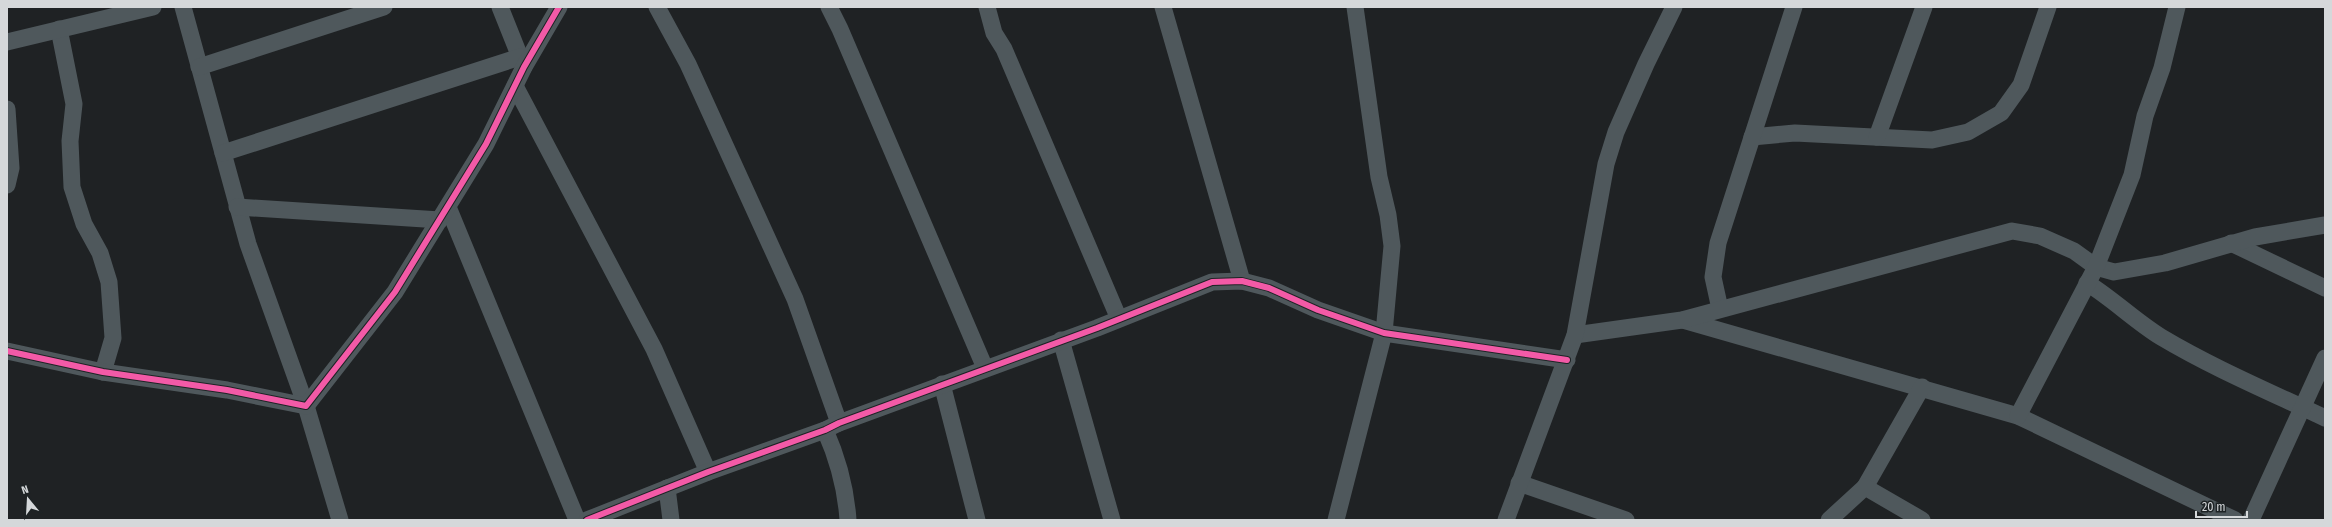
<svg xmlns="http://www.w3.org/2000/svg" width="2332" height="527" font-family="'Fira Sans Condensed',sans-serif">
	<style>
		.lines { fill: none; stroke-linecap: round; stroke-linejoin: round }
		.minor { stroke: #4f585c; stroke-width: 17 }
		.cycleway-casing { stroke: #1e2325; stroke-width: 8 }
		.cycleway { stroke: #f35aa7; stroke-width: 6 }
	</style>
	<rect width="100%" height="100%" fill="#1f2224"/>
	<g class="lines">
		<g class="minor">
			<path d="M 183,7 L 248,244 L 306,406 L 340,520"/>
			<path d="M 500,7 L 524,67"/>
			<path d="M 657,7 L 688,64 L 795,299 L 839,423"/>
			<path d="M 829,7 L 840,29 L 985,368"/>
			<path d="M 987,7 L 994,33 L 1004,49 L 1119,319"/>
			<path d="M 1163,7 L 1242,281"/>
			<path d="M 59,29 L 74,104 L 70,141 L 72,187 L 84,224 L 100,253 L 109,282 L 113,338 L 103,372"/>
			<path d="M 7,42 L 153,7"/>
			<path d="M 199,67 L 384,7"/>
			<path d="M 515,86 L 654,349 L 708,472"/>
			<path d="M 7,109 L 11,168 L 7,185"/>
			<path d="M 1752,137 L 1795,133 L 1932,140 L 1968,132 L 2001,113 L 2021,85 L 2048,7"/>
			<path d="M 1877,137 L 1924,7"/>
			<path d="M 223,153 L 520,57"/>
			<path d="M 237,207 L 440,220"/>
			<path d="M 448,207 L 577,520"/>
			<path d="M 2231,243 L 2325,288"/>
			<path d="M 2087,283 C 2113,299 2135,321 2161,337 C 2213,368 2270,392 2325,418"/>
			<path d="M 1720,309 L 1713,277 L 1718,243 L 1794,7"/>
			<path d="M 1683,320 L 2018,416 L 2235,520"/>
			<path d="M 1575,335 L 1682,320 L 2012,231 L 2040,236 L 2074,251 L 2096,267 L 2114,272 L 2165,263 L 2255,237 L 2325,225"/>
			<path d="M 1061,340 L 1112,520"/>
			<path d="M 7,351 L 103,372 L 227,390 L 306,406 L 395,292 L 486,144 L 524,67 L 559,7"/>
			<path d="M 942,384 L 977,520"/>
			<path d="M 2018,416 L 2096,267 L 2132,175 L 2145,116 L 2162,68 L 2177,7"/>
			<path d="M 825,430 C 837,457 846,490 848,520"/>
			<path d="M 1519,483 L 1626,520"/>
			<path d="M 1865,487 L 1922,387"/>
			<path d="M 667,488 L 671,520"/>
			<path d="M 587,520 L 708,472 L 825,430 L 839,423 L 1097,328 L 1212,282 L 1242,281 L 1269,288 L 1318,310 L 1384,333 L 1567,360"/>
			<path d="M 1336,520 L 1384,333 L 1392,246 L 1388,215 L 1379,177 L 1355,7"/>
			<path d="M 1506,520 L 1575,335 L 1606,164 L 1616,132 L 1646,64 L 1674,7"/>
			<path d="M 1829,520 L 1865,487 L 1922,520"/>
			<path d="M 2251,520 L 2325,358"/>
		</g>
		<defs>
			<g id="cycleway">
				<path d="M 7,351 L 103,372 L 227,390 L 306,406 L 395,292 L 486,144 L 524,67 L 559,7"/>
				<path d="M 587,520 L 708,472 L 825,430 L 839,423 L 1097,328 L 1212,282 L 1242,281 L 1269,288 L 1318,310 L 1384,333 L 1567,360"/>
			</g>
		</defs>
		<use href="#cycleway" class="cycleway-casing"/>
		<use href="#cycleway" class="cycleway"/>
	</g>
	<rect width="2332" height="527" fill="none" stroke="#d5d8da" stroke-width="16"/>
	<g transform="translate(28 499) rotate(342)" stroke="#1e2325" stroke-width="3" paint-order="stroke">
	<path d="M0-3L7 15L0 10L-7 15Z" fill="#d5d8da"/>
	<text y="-6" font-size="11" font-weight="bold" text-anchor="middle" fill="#d5d8da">N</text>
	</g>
	<path d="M2196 511v6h51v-6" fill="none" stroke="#d5d8da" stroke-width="2"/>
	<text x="2202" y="511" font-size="12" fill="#d5d8da" stroke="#1e2325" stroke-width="3" paint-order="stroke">20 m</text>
</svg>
